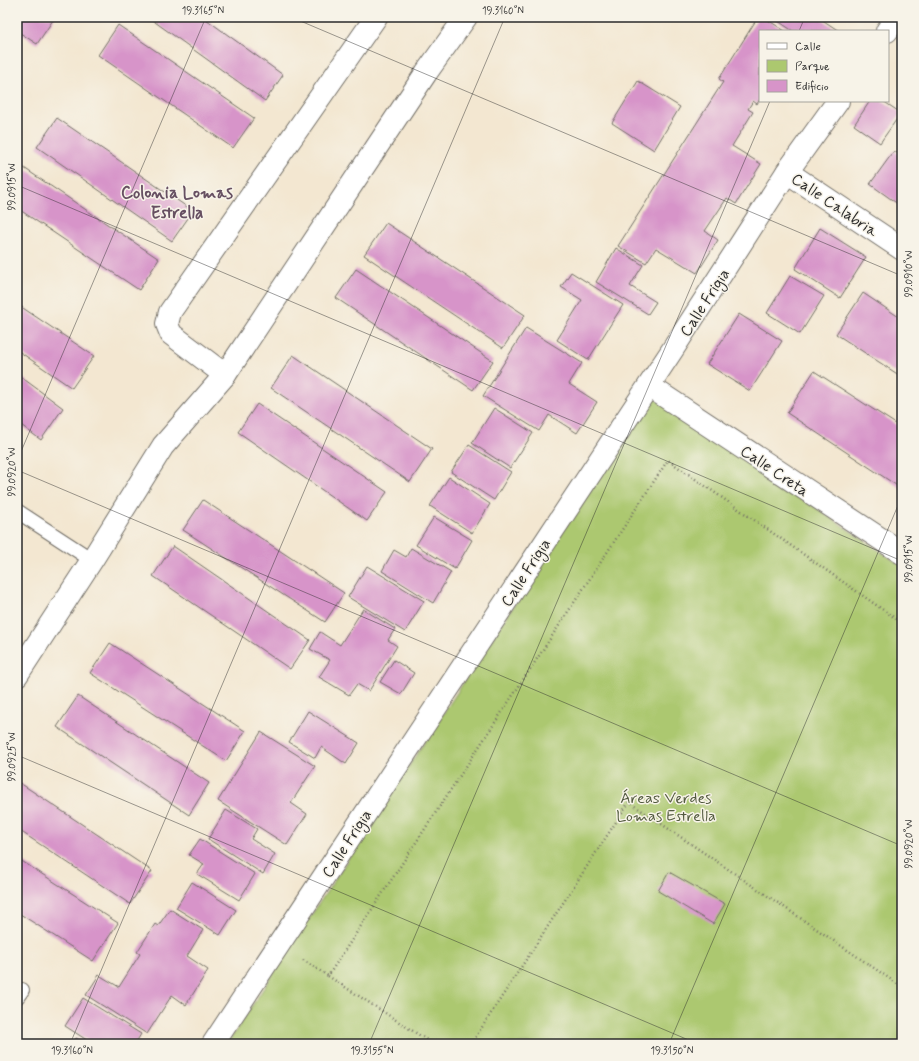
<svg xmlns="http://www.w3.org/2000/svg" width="919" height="1061" font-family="Mynerve,sans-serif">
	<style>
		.green { fill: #acc86f; stroke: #6c7a4d }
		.building { fill: #d794c9 }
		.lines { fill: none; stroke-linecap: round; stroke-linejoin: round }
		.lane-casing { stroke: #716d65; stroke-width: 16 }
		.street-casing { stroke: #716d65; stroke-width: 24 }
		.path { stroke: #716d65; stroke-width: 2.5; stroke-dasharray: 1 3; stroke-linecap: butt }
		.lane { stroke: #fff; stroke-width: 14 }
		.street { stroke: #fff; stroke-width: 22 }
		.ticks { fill: none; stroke: #2b2b2b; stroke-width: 1; stroke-opacity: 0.45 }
		.labels { text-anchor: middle; stroke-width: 3; stroke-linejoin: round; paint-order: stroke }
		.street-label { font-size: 16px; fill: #2b2b2b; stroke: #f7f3e8 }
		.park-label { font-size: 16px; fill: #525a3f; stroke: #f7f3e8 }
		.neighbourhood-label { font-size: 17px; font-weight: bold; fill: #675062; stroke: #f7f3e8 }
		.neatline { fill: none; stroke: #2b2b2b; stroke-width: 1.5 }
		.ticks-label { font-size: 10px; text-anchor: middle; fill: #2b2b2b }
	</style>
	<rect width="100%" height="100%" fill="#f7f3e8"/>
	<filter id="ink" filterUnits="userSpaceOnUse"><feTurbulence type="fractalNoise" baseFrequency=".025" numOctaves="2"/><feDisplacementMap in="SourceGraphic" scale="8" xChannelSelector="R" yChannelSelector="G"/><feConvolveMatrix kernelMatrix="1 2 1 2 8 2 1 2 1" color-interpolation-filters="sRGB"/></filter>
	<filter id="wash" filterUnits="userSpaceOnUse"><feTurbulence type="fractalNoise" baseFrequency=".012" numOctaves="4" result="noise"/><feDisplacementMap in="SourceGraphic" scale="16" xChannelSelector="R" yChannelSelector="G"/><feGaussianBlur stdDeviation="0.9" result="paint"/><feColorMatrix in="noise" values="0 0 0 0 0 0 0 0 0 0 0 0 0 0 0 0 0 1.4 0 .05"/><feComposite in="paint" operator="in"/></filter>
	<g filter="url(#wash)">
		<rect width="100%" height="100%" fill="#f3e7d1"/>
		<path class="green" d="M 651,396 L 902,566 L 902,1044 L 227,1044 Z"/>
		<g id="blocks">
			<g class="building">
				<path d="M 17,17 L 55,17 L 37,44 L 17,31 Z"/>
				<path d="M 148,17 L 203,17 L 283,75 L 265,101 Z"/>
				<path d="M 758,17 L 763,17 L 785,31 L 760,31 L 760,99 L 757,104 L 753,101 L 748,109 L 753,112 L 732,146 L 761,164 L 736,204 L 727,198 L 705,231 L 718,240 L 697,273 L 656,248 L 646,263 L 618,246 L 723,82 L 719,79 Z"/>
				<path d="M 772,17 L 818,17 L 839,31 L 793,31 Z"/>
				<path d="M 118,25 L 254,118 L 233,148 L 98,55 Z"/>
				<path d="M 638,81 L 680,107 L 654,150 L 612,123 Z"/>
				<path d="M 870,101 L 883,101 L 901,113 L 880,143 L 854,125 Z"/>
				<path d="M 57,118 L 193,211 L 172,241 L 37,147 Z"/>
				<path d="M 894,151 L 902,156 L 902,207 L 870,184 Z"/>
				<path d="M 21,166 L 159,259 L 139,290 L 17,208 L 17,171 Z"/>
				<path d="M 386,223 L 525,315 L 503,348 L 364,255 Z"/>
				<path d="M 820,228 L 866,257 L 840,298 L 795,269 Z"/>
				<path d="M 616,248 L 643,265 L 630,286 L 656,302 L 648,314 L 596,282 Z"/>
				<path d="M 356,269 L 493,361 L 473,390 L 336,298 Z"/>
				<path d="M 571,272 L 623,305 L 588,360 L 557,340 L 582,300 L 561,287 Z"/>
				<path d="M 790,276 L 824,296 L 800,334 L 767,313 Z"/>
				<path d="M 863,293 L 902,319 L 902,377 L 836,334 Z"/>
				<path d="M 17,304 L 94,356 L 72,388 L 17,350 Z"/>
				<path d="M 739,314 L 782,341 L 750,391 L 707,364 Z"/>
				<path d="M 526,328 L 582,363 L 569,384 L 597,402 L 577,433 L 549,415 L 539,431 L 483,396 Z"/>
				<path d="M 293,355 L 432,449 L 410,482 L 271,388 Z"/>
				<path d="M 814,371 L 902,428 L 902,489 L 787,413 Z"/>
				<path d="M 17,374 L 63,408 L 41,440 L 17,422 Z"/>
				<path d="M 257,404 L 387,492 L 367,521 L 238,432 Z"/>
				<path d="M 494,408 L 533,433 L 510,468 L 472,443 Z"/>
				<path d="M 469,445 L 511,472 L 494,500 L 451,472 Z"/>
				<path d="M 449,477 L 490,504 L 472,533 L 430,506 Z"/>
				<path d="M 203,500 L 344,593 L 325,622 L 183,530 Z"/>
				<path d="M 434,517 L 472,540 L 455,569 L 416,545 Z"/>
				<path d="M 173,546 L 310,640 L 290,669 L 153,576 Z"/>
				<path d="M 411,548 L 451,572 L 433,603 L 382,571 L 394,550 L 406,557 Z"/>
				<path d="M 367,566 L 424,601 L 405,632 L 348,597 Z"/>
				<path d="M 363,609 L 395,629 L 388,640 L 397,646 L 369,691 L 357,684 L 349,695 L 319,677 L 330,660 L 310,649 L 320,632 L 340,645 Z"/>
				<path d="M 110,643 L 245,731 L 226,761 L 90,673 Z"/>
				<path d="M 394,660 L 414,673 L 401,694 L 380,682 Z"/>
				<path d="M 78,696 L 209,783 L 189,815 L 57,727 Z"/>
				<path d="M 308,711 L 359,743 L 346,764 L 321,747 L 315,758 L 289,742 Z"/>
				<path d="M 261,732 L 315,766 L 291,803 L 307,814 L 287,845 L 218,801 Z"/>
				<path d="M 20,783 L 152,871 L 130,904 L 17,829 L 17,788 Z"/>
				<path d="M 226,810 L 257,829 L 251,839 L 275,854 L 263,874 L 208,839 Z"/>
				<path d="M 200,839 L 255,874 L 239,900 L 197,874 L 204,864 L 189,855 Z"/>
				<path d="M 17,858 L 118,923 L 93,961 L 17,912 Z"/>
				<path d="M 669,872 L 725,904 L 713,924 L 658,891 Z"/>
				<path d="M 192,882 L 236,910 L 220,935 L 176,908 Z"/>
				<path d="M 170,909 L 203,930 L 187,956 L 208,970 L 186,1005 L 172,995 L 147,1034 L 86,995 L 99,975 L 119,987 L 140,954 L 137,952 L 155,924 L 158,926 Z"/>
				<path d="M 83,998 L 141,1034 L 135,1044 L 93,1044 L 65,1026 Z"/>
				<path d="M 76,1038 L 86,1044 L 73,1044 Z"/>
			</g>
		</g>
	</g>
	<g filter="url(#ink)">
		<use href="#blocks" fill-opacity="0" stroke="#716d65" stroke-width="1"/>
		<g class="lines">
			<defs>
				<g id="lane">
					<path d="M 17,511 L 92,560"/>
					<path d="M 17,997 L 22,990"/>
				</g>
				<g id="street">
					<path d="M 887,31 L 897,17"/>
					<path d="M 787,172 L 902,249"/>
					<path d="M 225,375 L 171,334 L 167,324 L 170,312 L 376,17"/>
					<path d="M 649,386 L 902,553"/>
					<path d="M 17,675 L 92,560 L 163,446 L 225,375 L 426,73 L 466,17"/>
					<path d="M 213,1044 L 673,349 L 787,172 L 838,101"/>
				</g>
			</defs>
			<use href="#lane" class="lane-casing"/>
			<use href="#street" class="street-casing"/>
			<g class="path">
				<path d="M 303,960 L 328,976"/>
				<path d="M 433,1044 L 328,976 L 668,460 L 902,623"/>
				<path d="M 471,1044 L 629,802 L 902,987"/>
			</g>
			<use href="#lane" class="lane"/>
			<use href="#street" class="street"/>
		</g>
	</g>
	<path class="ticks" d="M 291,17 L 902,276M 799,31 L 805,17M 17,185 L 902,561M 17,461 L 206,17M 17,470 L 902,846M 17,755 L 698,1044M 17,1040 L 28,1044M 70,1044 L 505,17M 369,1044 L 770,101M 669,1044 L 902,496"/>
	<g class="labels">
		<g class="street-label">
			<text transform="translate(835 204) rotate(34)" y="6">Calle Calabria</text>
			<text transform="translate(704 302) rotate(-57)" y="6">Calle Frigia</text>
			<text transform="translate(775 470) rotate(34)" y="6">Calle Creta</text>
			<text transform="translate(525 572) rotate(-57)" y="6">Calle Frigia</text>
			<text transform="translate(346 843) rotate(-57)" y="6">Calle Frigia</text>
		</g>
		<g class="park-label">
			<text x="666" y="803">Áreas Verdes<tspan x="666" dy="18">Lomas Estrella</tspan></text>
		</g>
		<g class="neighbourhood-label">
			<text x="177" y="198">Colonia Lomas<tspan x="177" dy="20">Estrella</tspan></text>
		</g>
	</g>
	<rect width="919" height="1061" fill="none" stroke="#f7f3e8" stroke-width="44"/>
	<rect x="759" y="30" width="130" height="72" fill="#f7f3e8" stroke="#a5a39c"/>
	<rect x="767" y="43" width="20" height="6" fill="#ffffff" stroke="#a5a39c"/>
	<text x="795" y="50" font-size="12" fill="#2b2b2b">Calle</text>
	<rect x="767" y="60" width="20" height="12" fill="#acc86f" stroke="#a5a39c"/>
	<text x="795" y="70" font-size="12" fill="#2b2b2b">Parque</text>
	<rect x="767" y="80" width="20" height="12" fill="#d794c9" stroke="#a5a39c"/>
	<text x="795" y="90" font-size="12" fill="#2b2b2b">Edificio</text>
	<rect x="22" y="22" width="875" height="1017" class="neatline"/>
	<g class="ticks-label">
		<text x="203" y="14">19.3165°N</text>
		<text x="503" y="14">19.3160°N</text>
		<text transform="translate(11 187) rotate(-90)" y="4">99.0915°W</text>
		<text transform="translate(908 274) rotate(-90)" y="4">99.0910°W</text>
		<text transform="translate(11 472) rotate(-90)" y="4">99.0920°W</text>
		<text transform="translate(908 559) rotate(-90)" y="4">99.0915°W</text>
		<text transform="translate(11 757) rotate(-90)" y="4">99.0925°W</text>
		<text transform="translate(908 844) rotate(-90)" y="4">99.0920°W</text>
		<text x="72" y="1054">19.3160°N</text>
		<text x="372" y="1054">19.3155°N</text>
		<text x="672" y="1054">19.3150°N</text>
	</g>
</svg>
